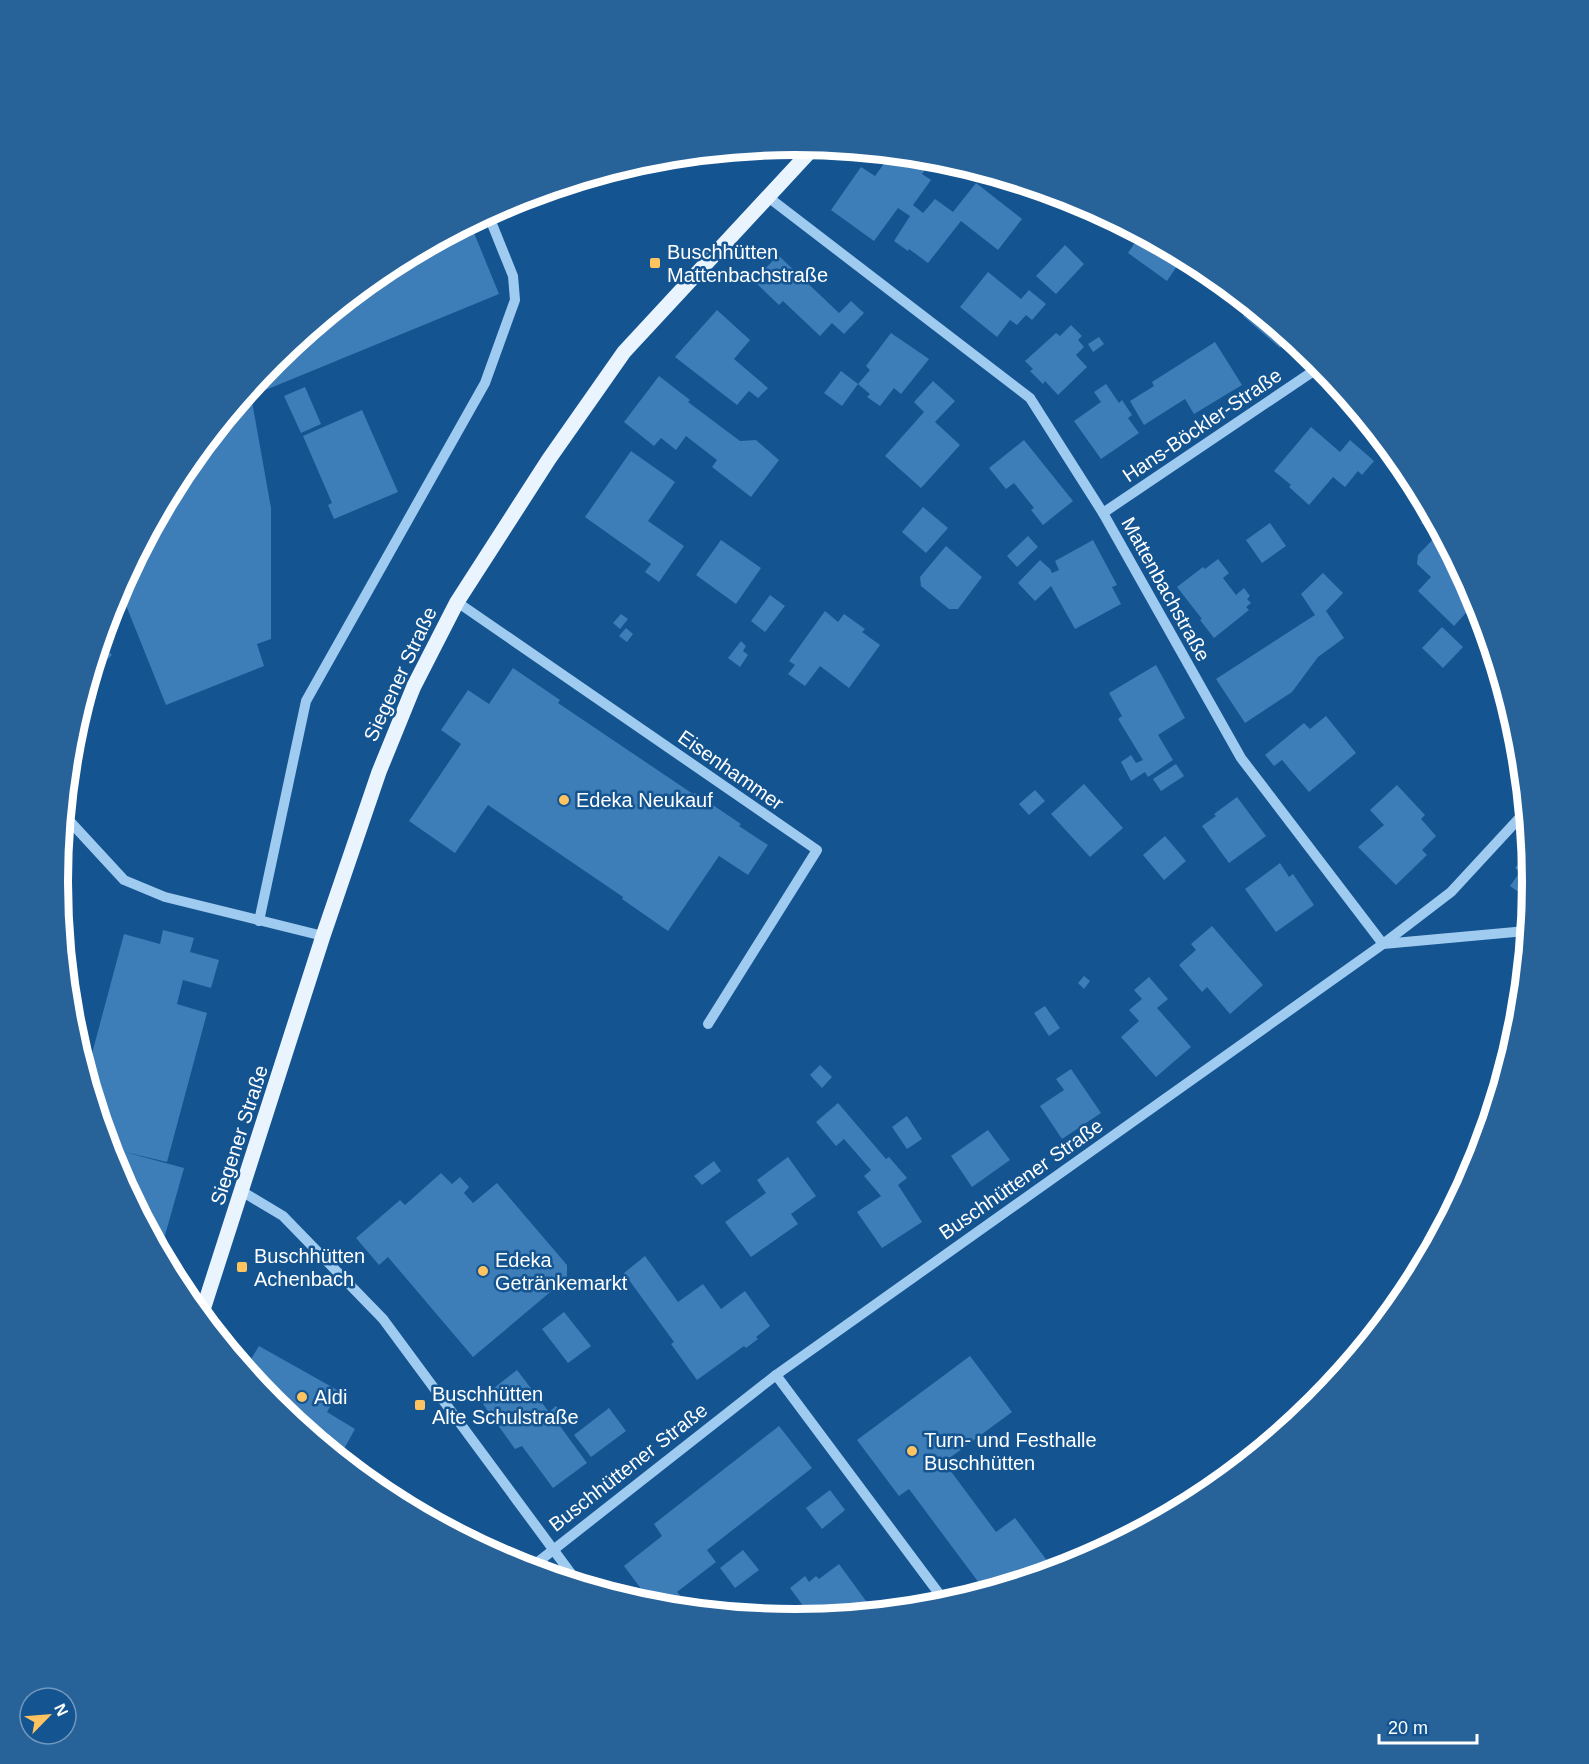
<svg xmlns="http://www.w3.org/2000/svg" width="1589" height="1764" font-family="Arial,sans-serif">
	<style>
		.building { fill: #3d7eb9 }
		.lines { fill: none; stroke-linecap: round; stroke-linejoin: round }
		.minor { stroke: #a0cbf1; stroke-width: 10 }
		.major { stroke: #eaf4ff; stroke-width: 15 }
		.poi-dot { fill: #ffc460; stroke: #145490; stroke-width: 2 }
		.labels { text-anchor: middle; stroke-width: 5; stroke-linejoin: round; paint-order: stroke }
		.poi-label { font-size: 20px; fill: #fff; stroke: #145490; text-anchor: start }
		.street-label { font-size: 20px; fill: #fff; stroke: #145490 }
		.rim { fill: none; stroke: #fff; stroke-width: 8 }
	</style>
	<rect width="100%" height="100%" fill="#145490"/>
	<g class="building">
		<path d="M 891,154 L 933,158 L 922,174 L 931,180 L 913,205 L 923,213 L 935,199 L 953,212 L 976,183 L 1022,219 L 998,250 L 961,221 L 928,263 L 909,249 L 908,251 L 894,241 L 910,216 L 898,208 L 874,241 L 831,210 L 861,167 L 875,176 Z"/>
		<path d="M 470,223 L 499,294 L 251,396 L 271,508 L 271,639 L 257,644 L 264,666 L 166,705 L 119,588 L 181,472 L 273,360 L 385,269 Z"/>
		<path d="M 1140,235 L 1183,257 L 1167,281 L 1128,253 Z"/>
		<path d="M 1065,245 L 1084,264 L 1056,294 L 1036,276 Z"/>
		<path d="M 778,255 L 839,313 L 851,301 L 864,313 L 844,334 L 832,323 L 820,336 L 783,301 L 779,305 L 754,281 Z"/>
		<path d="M 988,272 L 1021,299 L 1029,290 L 1046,304 L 1032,320 L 1026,315 L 1017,325 L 1010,320 L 997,337 L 960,307 Z"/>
		<path d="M 1250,307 L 1289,338 L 1280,348 L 1243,316 Z"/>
		<path d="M 717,310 L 750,340 L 734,359 L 768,388 L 758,398 L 749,391 L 737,405 L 675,357 Z"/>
		<path d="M 1071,325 L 1082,336 L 1078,340 L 1084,347 L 1076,355 L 1087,367 L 1058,395 L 1045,381 L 1043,384 L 1030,371 L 1033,369 L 1025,361 L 1056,333 L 1060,336 Z"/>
		<path d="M 891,333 L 929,359 L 901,394 L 894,388 L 880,406 L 867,397 L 870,394 L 858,384 L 842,406 L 824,393 L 841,371 L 858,384 L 870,370 L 866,366 Z"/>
		<path d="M 1099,337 L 1104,344 L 1093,352 L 1088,344 Z"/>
		<path d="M 1215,342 L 1242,385 L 1194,414 L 1185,399 L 1144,425 L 1130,401 L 1154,386 L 1152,382 Z"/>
		<path d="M 659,376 L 690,400 L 688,402 L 740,441 L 756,440 L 779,460 L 751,497 L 712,467 L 717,460 L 686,436 L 676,450 L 661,438 L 654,446 L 624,422 Z"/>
		<path d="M 933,381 L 955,401 L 935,422 L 960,445 L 921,488 L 885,456 L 924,412 L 914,402 Z"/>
		<path d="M 1106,384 L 1119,403 L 1122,400 L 1132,415 L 1128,418 L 1139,433 L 1101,459 L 1074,421 L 1101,402 L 1094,392 Z"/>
		<path d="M 305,387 L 321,424 L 301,433 L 284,396 Z"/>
		<path d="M 362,410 L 398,492 L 334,519 L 328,505 L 332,503 L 303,436 Z"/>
		<path d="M 1311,427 L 1340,452 L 1350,440 L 1374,461 L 1362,475 L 1358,471 L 1345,487 L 1333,477 L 1309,505 L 1289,487 L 1291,485 L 1274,471 Z"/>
		<path d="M 1024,440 L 1073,501 L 1043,525 L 1031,510 L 1034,508 L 1014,483 L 1006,489 L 989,468 Z"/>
		<path d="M 631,451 L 675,482 L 648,521 L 684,546 L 659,582 L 645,572 L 651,564 L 585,517 Z"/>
		<path d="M 923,507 L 948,528 L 926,553 L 902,532 Z"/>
		<path d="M 1429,512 L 1476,600 L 1478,608 L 1474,604 L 1454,626 L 1418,591 L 1431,577 L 1417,564 L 1418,555 L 1437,535 L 1421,523 Z"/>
		<path d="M 1270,523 L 1286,546 L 1262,563 L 1246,540 Z"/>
		<path d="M 1028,536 L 1038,547 L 1017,567 L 1007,556 Z"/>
		<path d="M 721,540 L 761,568 L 736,604 L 696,575 Z"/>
		<path d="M 1093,540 L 1117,585 L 1112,587 L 1121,604 L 1075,629 L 1051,586 L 1035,601 L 1018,583 L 1040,560 L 1050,569 L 1052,573 L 1059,570 L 1055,561 Z"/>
		<path d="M 946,546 L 982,577 L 958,609 L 949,609 L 921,586 L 920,577 Z"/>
		<path d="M 1218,559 L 1229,573 L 1223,578 L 1236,595 L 1244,588 L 1250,596 L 1247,599 L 1251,603 L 1246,607 L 1249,610 L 1214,638 L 1200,620 L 1202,619 L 1177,587 L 1203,567 L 1205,569 Z"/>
		<path d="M 1323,573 L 1343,593 L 1326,611 L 1344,638 L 1318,657 L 1292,692 L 1245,723 L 1216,679 L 1315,615 L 1301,594 Z"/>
		<path d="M 770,595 L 785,606 L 765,632 L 751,621 Z"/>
		<path d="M 825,611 L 838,622 L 844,614 L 865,629 L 862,632 L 880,645 L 849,688 L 820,666 L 805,686 L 788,674 L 795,665 L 789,661 Z"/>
		<path d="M 621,614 L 628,619 L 620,629 L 613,623 Z"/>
		<path d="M 1442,627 L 1463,647 L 1443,668 L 1422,648 Z"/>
		<path d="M 626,628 L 633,634 L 627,642 L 619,636 Z"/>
		<path d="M 741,641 L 746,646 L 743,651 L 748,655 L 740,667 L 728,658 Z"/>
		<path d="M 100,642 L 112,655 L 90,676 Z"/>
		<path d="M 1156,665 L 1185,718 L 1158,735 L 1173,760 L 1148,777 L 1145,772 L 1131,781 L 1121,762 L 1131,755 L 1136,763 L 1143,760 L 1118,719 L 1122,716 L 1109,693 Z"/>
		<path d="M 513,668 L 560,700 L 558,703 L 693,794 L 695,793 L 741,824 L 739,826 L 768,845 L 748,875 L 719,856 L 668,931 L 622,899 L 623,897 L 488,805 L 455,853 L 409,821 L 461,744 L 441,730 L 468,690 L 489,704 Z"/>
		<path d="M 1326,716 L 1356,753 L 1309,792 L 1282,760 L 1274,766 L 1265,755 L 1304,723 L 1310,729 Z"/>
		<path d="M 1176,764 L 1184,776 L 1161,791 L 1153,779 Z"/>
		<path d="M 1084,784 L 1123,828 L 1090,857 L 1051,814 Z"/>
		<path d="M 1397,785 L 1425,815 L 1421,819 L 1436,836 L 1422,850 L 1427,855 L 1396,885 L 1358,847 L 1384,825 L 1370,810 Z"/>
		<path d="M 1035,790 L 1045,801 L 1029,815 L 1019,804 Z"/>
		<path d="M 1237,797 L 1266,836 L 1229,863 L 1202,826 L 1216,816 L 1214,814 Z"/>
		<path d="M 1165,836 L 1186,861 L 1164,880 L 1143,855 Z"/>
		<path d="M 1530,857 L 1532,882 L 1530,900 L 1510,886 L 1520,872 L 1515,868 L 1522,859 L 1526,862 Z"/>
		<path d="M 1280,863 L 1289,877 L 1293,874 L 1314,905 L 1276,932 L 1245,889 Z"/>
		<path d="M 1212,926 L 1263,985 L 1230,1014 L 1207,987 L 1202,992 L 1179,965 L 1196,950 L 1191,944 Z"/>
		<path d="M 163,930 L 194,938 L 190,952 L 219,960 L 211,988 L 183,980 L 177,1004 L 207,1013 L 167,1162 L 121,1151 L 184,1168 L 160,1253 L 113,1164 L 116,1154 L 109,1152 L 86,1076 L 124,934 L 160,944 Z"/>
		<path d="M 1084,976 L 1090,981 L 1084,989 L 1078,983 Z"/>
		<path d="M 1149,977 L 1168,999 L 1157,1008 L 1191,1047 L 1156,1077 L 1121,1037 L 1139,1021 L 1129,1010 L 1142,999 L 1134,990 Z"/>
		<path d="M 1045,1006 L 1060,1028 L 1049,1036 L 1034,1013 Z"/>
		<path d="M 820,1065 L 832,1077 L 822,1088 L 810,1075 Z"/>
		<path d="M 1071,1069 L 1101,1113 L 1062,1139 L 1040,1106 L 1064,1090 L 1056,1079 Z"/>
		<path d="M 838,1103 L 886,1159 L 889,1157 L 907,1178 L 898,1185 L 922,1222 L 882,1248 L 857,1212 L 881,1196 L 864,1176 L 871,1170 L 844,1139 L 836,1146 L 816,1122 Z"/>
		<path d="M 907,1116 L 922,1139 L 907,1149 L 892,1127 Z"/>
		<path d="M 988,1130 L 1010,1160 L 972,1187 L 951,1156 Z"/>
		<path d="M 788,1157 L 816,1196 L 791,1214 L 798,1224 L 751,1257 L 725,1222 L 766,1193 L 757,1180 Z"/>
		<path d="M 714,1161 L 721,1171 L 702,1185 L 694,1176 Z"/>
		<path d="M 441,1173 L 452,1184 L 460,1177 L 469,1187 L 464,1193 L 473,1203 L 497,1183 L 567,1265 L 567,1278 L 473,1357 L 388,1257 L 379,1265 L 356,1238 L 400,1200 L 405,1205 Z"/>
		<path d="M 645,1256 L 678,1302 L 703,1284 L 721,1309 L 745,1291 L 770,1326 L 756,1337 L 758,1339 L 746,1348 L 744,1346 L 697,1380 L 671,1344 L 674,1342 L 624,1273 Z"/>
		<path d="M 564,1312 L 591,1346 L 568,1363 L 542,1329 Z"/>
		<path d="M 259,1346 L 339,1391 L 327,1412 L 355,1429 L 339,1458 L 273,1403 L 231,1353 L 233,1349 L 251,1359 Z"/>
		<path d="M 970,1356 L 1012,1412 L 944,1462 L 996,1532 L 1015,1518 L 1054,1570 L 985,1591 L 909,1489 L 899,1496 L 857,1440 Z"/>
		<path d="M 517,1370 L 549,1412 L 556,1406 L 567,1420 L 560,1426 L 587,1463 L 553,1488 L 522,1446 L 515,1449 L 483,1404 L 488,1398 L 485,1395 Z"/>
		<path d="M 609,1408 L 626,1431 L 591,1457 L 574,1435 Z"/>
		<path d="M 779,1426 L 812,1468 L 707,1550 L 716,1562 L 677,1592 L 687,1604 L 681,1608 L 654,1606 L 624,1566 L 662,1536 L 654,1524 Z"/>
		<path d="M 830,1490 L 845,1510 L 822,1529 L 806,1508 Z"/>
		<path d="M 743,1550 L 759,1570 L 735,1588 L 720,1568 Z"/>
		<path d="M 839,1564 L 874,1612 L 812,1618 L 790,1588 L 805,1576 L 809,1582 L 816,1576 L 819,1579 Z"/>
	</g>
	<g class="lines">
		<g class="minor">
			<path d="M 768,197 L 1030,398 L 1103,513 L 1241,758 L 1383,944 L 1527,931"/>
			<path d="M 1103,513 L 1321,366"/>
			<path d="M 457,602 L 817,850 L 708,1024"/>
			<path d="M 64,815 L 124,880 L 165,897 L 323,936"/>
			<path d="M 259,921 L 306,701 L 485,383 L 515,300 L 513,276 L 488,214"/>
			<path d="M 243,1192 L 283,1216 L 383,1319 L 578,1583"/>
			<path d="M 776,1375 L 946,1603"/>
			<path d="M 529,1569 L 776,1375 L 1383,944 L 1451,892 L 1525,812"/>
		</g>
		<path class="major" d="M 201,1316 L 323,936 L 379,772 L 414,686 L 457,602 L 549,459 L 624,352 L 815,146"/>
	</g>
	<g class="poi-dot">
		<rect x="649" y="257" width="12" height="12" rx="3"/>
		<circle cx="564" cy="800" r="6"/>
		<rect x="236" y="1261" width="12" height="12" rx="3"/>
		<circle cx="483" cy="1271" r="6"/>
		<circle cx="302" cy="1397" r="6"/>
		<rect x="414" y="1399" width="12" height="12" rx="3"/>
		<circle cx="912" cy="1451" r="6"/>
	</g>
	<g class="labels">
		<g class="poi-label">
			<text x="667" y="259">Buschhütten<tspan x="667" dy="23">Mattenbachstraße</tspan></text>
			<text x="576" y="807">Edeka Neukauf</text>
			<text x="254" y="1263">Buschhütten<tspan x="254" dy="23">Achenbach</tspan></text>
			<text x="495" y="1267">Edeka<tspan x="495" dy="23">Getränkemarkt</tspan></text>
			<text x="432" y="1401">Buschhütten<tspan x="432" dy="23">Alte Schulstraße</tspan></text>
			<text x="314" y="1404">Aldi</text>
			<text x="924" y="1447">Turn- und Festhalle<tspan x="924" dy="23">Buschhütten</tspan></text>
		</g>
		<g class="street-label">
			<text transform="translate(1202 425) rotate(-34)" y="7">Hans-Böckler-Straße</text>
			<text transform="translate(1166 589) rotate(61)" y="7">Mattenbachstraße</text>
			<text transform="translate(400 674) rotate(-65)" y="7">Siegener Straße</text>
			<text transform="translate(731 770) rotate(35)" y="7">Eisenhammer</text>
			<text transform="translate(239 1135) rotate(-72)" y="7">Siegener Straße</text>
			<text transform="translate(1021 1179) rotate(-35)" y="7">Buschhüttener Straße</text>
			<text transform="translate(628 1467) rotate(-38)" y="7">Buschhüttener Straße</text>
		</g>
	</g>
	<path d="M0 0H1589V1764H0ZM68 882a727 727 0 1 1 1454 0a727 727 0 1 1-1454 0Z" fill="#276299" fill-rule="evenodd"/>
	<path class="rim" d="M68 882a727 727 0 1 1 1454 0a727 727 0 1 1-1454 0Z"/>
	<g transform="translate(48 1716) rotate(65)"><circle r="28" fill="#145490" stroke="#7298bc" stroke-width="1.5"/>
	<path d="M0-4.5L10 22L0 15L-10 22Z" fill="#ffc460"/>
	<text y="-9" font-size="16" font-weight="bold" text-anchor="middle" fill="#ffffff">N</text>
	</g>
	<path d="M1379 1734v9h98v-9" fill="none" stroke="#ffffff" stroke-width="3"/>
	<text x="1388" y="1734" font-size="18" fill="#ffffff" stroke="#145490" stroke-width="4.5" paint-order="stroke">20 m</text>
</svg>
